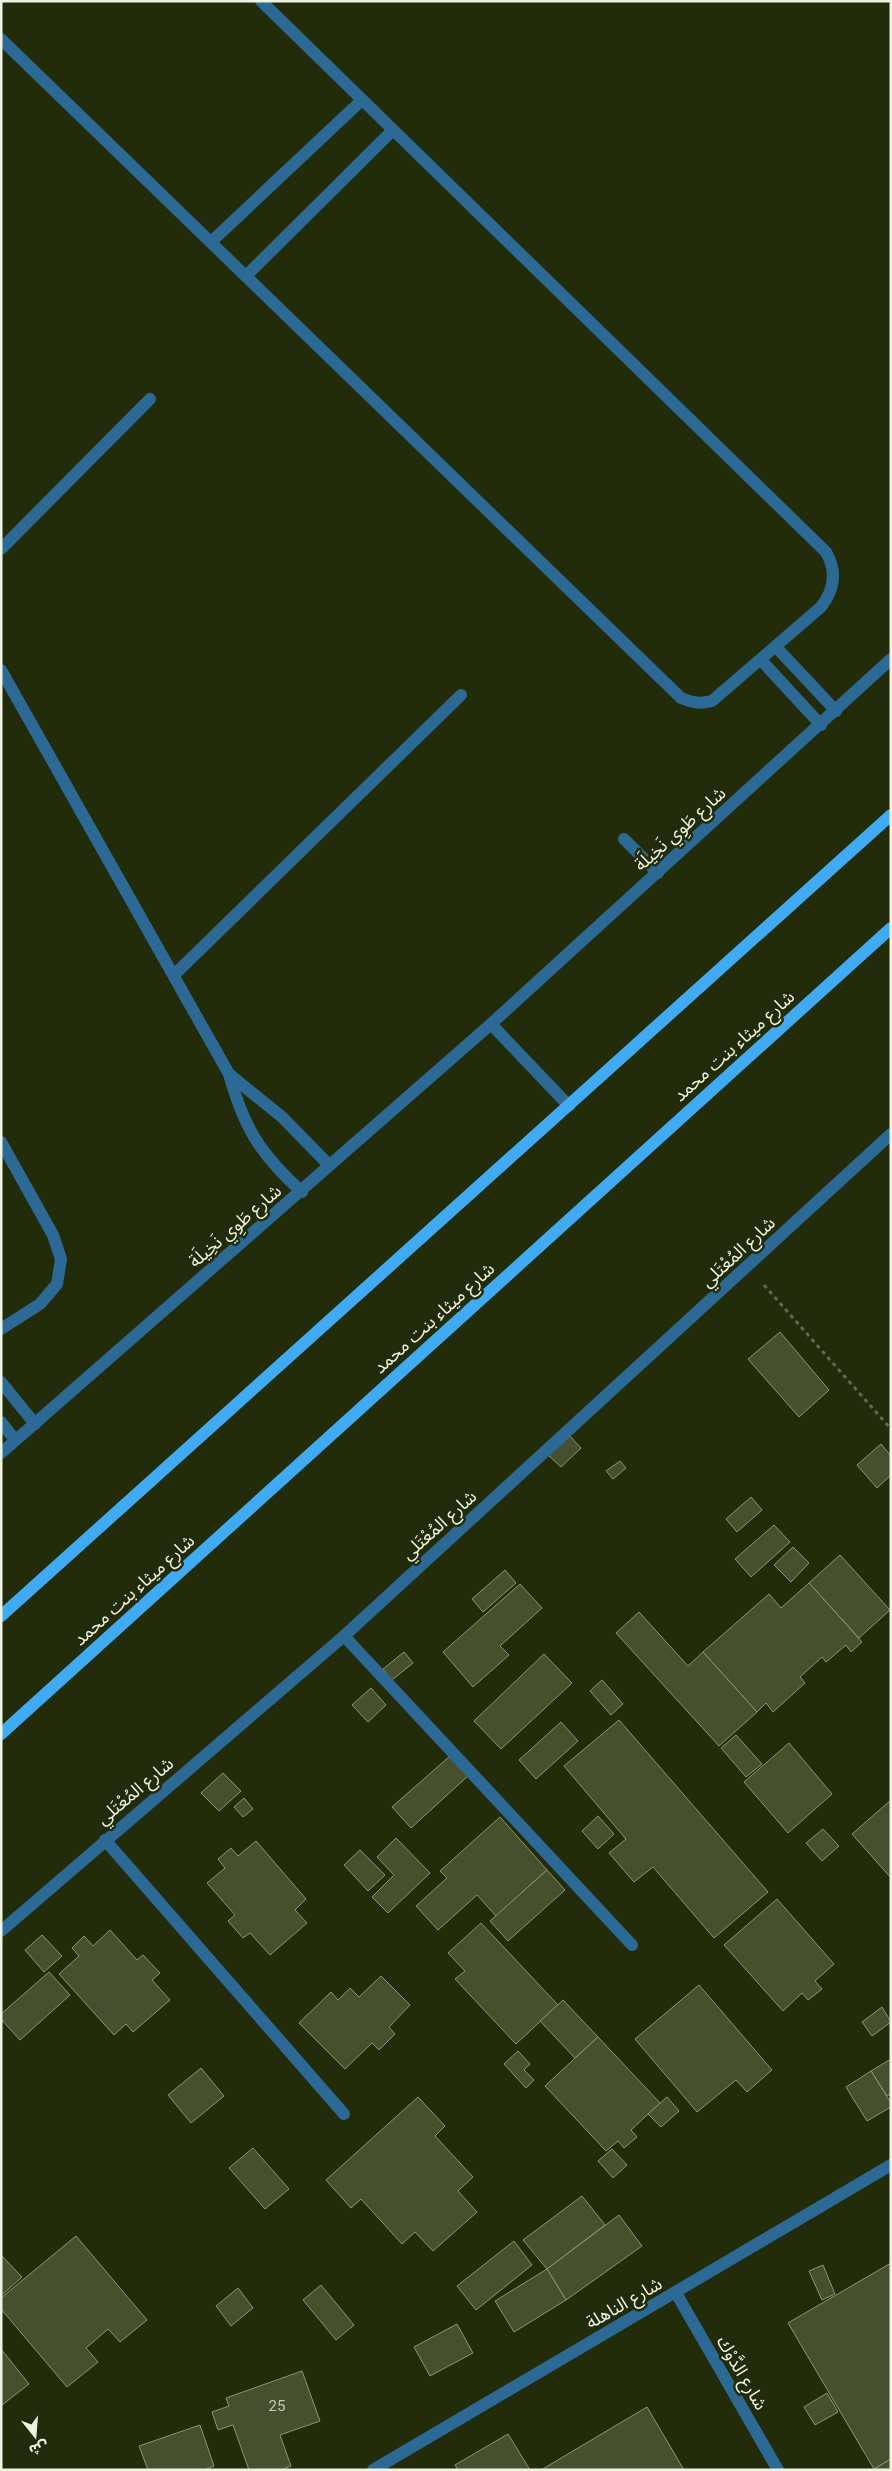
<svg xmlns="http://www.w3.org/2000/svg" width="892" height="2471" font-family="Roboto,'Noto Sans Arabic',sans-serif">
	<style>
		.building { fill: #464f2e; stroke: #8b9773 }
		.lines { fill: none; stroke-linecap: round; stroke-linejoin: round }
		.path { stroke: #626a4e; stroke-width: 3; stroke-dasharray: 4 4; stroke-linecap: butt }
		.minor { stroke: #2c6a95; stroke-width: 12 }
		.major { stroke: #40abf2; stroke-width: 12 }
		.labels { text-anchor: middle; stroke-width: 5; stroke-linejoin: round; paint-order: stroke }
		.number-label { font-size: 15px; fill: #c4cbb4 }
		.street-label { font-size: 18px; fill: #eef4e1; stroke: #222b0a }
	</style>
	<rect width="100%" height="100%" fill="#222b0a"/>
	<g class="building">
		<path d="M 780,1332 L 829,1390 L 799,1417 L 748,1359 Z"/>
		<path d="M 569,1435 L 581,1448 L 561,1467 L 548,1455 Z"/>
		<path d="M 881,1444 L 891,1456 L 891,1475 L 877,1488 L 857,1465 Z"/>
		<path d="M 620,1461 L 626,1468 L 613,1479 L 606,1471 Z"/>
		<path d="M 751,1497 L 762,1510 L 737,1532 L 726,1519 Z"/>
		<path d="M 774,1525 L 790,1542 L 751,1577 L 735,1559 Z"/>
		<path d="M 793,1547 L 809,1563 L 791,1582 L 774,1565 Z"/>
		<path d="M 840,1555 L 890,1610 L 859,1638 L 809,1583 Z"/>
		<path d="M 505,1570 L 516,1583 L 483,1612 L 472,1599 Z"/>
		<path d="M 809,1583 L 862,1642 L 851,1652 L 846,1645 L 826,1662 L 822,1657 L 800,1677 L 805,1683 L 773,1712 L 766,1703 L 757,1712 L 703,1652 L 769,1594 L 781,1608 Z"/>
		<path d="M 520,1584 L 542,1608 L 500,1646 L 509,1655 L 473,1687 L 443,1652 Z"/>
		<path d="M 639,1612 L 688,1666 L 703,1652 L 757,1712 L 719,1746 L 616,1633 Z"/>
		<path d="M 404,1652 L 413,1663 L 392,1680 L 383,1669 Z"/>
		<path d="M 544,1654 L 572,1683 L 501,1749 L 474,1721 Z"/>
		<path d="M 602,1680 L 623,1704 L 611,1715 L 590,1691 Z"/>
		<path d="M 371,1688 L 386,1705 L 368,1722 L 352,1705 Z"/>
		<path d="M 619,1720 L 768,1892 L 714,1938 L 653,1867 L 634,1882 L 609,1853 L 626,1839 L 564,1766 Z"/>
		<path d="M 561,1722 L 578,1741 L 536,1779 L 519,1760 Z"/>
		<path d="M 736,1735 L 762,1764 L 746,1777 L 721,1748 Z"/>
		<path d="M 789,1743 L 832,1794 L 788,1833 L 744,1782 Z"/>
		<path d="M 450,1756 L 468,1776 L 411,1828 L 392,1807 Z"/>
		<path d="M 223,1773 L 241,1791 L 219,1811 L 201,1793 Z"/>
		<path d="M 244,1798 L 253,1809 L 243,1817 L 234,1807 Z"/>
		<path d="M 891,1800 L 891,1878 L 852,1834 Z"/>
		<path d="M 598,1816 L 614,1834 L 598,1849 L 582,1831 Z"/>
		<path d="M 500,1817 L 547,1870 L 496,1916 L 477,1895 L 438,1930 L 416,1906 L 447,1878 L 440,1871 Z"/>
		<path d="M 823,1829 L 839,1846 L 822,1861 L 806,1843 Z"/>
		<path d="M 396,1838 L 430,1873 L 388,1913 L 372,1897 L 394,1875 L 377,1857 Z"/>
		<path d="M 256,1841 L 306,1899 L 295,1910 L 307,1923 L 270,1955 L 250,1933 L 243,1938 L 228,1921 L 235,1915 L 207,1883 L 225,1868 L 218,1859 L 231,1848 L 238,1856 Z"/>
		<path d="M 360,1850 L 385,1875 L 368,1891 L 344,1865 Z"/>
		<path d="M 547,1870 L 565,1890 L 508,1941 L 490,1921 Z"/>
		<path d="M 777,1899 L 834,1964 L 815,1981 L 822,1989 L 808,2000 L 802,1993 L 783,2011 L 724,1945 Z"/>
		<path d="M 481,1923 L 558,2005 L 516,2044 L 455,1979 L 465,1971 L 448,1953 Z"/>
		<path d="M 110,1930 L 137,1960 L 143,1955 L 160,1973 L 152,1980 L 170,2000 L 133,2032 L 126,2024 L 114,2035 L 59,1974 L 79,1956 L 72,1948 L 84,1936 L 93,1946 Z"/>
		<path d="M 42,1935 L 62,1956 L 44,1972 L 25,1950 Z"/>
		<path d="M 49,1972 L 70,1995 L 20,2040 L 1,2019 L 1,2014 Z"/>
		<path d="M 381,1976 L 410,2005 L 389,2027 L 395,2034 L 379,2050 L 372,2043 L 345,2069 L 299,2023 L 331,1992 L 338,2000 L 350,1988 L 359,1997 Z"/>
		<path d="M 699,1985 L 772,2070 L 747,2092 L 736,2080 L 697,2112 L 635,2039 Z"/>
		<path d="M 563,2000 L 598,2037 L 575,2058 L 540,2021 Z"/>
		<path d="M 882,2007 L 891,2022 L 872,2036 L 862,2022 Z"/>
		<path d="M 598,2037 L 660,2103 L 631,2130 L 637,2137 L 624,2148 L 618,2141 L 606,2151 L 545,2086 Z"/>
		<path d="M 518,2051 L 530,2064 L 524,2070 L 534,2080 L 526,2088 L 504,2064 Z"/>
		<path d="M 891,2059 L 891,2094 L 887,2096 L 871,2071 Z"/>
		<path d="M 201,2068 L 224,2096 L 191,2123 L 168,2095 Z"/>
		<path d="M 871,2071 L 891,2103 L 891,2107 L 867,2121 L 846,2087 Z"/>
		<path d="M 418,2097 L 445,2126 L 435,2136 L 473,2177 L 458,2191 L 477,2212 L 433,2251 L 415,2232 L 402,2244 L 361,2199 L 351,2208 L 326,2180 Z"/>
		<path d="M 667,2097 L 679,2111 L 661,2127 L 648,2114 Z"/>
		<path d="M 253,2148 L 289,2189 L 265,2209 L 229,2168 Z"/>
		<path d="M 612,2149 L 627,2165 L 613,2178 L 598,2161 Z"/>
		<path d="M 582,2196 L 605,2225 L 547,2269 L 523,2240 Z"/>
		<path d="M 619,2215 L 642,2246 L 566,2300 L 547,2269 Z"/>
		<path d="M 76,2236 L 147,2320 L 120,2342 L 108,2329 L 86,2348 L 98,2362 L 67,2387 L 1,2309 L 1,2298 Z"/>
		<path d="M 514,2241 L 532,2265 L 476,2310 L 457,2286 Z"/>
		<path d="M 1,2255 L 22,2277 L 1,2296 Z"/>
		<path d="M 891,2263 L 891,2459 L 874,2469 L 788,2323 Z"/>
		<path d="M 823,2265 L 835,2294 L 822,2300 L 809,2271 Z"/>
		<path d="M 547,2269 L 566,2300 L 514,2332 L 495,2301 Z"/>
		<path d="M 321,2285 L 354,2325 L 336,2340 L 303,2300 Z"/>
		<path d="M 238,2288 L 253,2308 L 231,2326 L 216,2306 Z"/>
		<path d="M 457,2324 L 473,2353 L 430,2376 L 414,2347 Z"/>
		<path d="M 1,2349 L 29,2384 L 2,2405 L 1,2404 Z"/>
		<path d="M 302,2371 L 320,2421 L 280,2435 L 291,2466 L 280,2470 L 249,2470 L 233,2425 L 218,2430 L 212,2412 L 229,2406 L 226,2398 Z"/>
		<path d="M 827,2393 L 838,2412 L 815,2425 L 804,2407 Z"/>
		<path d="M 647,2407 L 684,2470 L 541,2470 Z"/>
		<path d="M 200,2425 L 214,2466 L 204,2470 L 148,2470 L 139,2446 Z"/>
		<path d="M 508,2434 L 530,2470 L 458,2470 L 455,2465 Z"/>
		<path d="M 891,2459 L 891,2470 L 875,2470 L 874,2469 Z"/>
	</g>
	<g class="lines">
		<path class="path" d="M 764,1285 L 891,1429"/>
		<g class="minor">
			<path d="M 1,39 L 681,698 C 693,703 700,704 712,701 L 821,607 C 835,589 837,571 826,552 L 261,1"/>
			<path d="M 211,242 L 362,100"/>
			<path d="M 246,276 L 393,130"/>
			<path d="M 1,549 L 150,399"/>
			<path d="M 776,647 L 836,711"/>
			<path d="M 761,660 L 821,725"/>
			<path d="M 1,670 L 229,1074 C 244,1128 260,1154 302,1192"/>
			<path d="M 624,839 L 658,873"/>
			<path d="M 174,975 L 461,695"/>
			<path d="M 491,1024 L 569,1106"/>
			<path d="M 229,1074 L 282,1117 L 329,1165"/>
			<path d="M 1,1142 L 53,1235 L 61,1259 L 57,1284 L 40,1304 L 1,1329"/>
			<path d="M 1,1382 L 35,1424"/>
			<path d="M 1,1422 L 15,1440"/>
			<path d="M 1,1453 L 491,1024 L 891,659"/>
			<path d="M 344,1636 L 632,1945"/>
			<path d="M 105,1840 L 344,2114"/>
			<path d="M 1,1931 L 344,1636 L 891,1134"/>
			<path d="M 676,2293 L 778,2470"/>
			<path d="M 373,2470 L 891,2165"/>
		</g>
		<g class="major">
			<path d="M 1,1616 L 891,815"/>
			<path d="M 1,1734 L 891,928"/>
		</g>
	</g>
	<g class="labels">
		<g class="number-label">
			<text x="277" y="2411">25</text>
		</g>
		<g class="street-label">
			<text transform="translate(680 829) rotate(-42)" y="6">شارع طَوِي نَخِيلَة</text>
			<text transform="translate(734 1046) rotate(-42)" y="6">شارع ميثاء بنت محمد</text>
			<text transform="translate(235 1226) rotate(-41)" y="6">شارع طَوِي نَخِيلَة</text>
			<text transform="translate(738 1252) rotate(-43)" y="6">شارع المُعْتَلي</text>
			<text transform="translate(434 1318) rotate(-42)" y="6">شارع ميثاء بنت محمد</text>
			<text transform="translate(439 1525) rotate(-42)" y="6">شارع المُعْتَلي</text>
			<text transform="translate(134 1590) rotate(-42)" y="6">شارع ميثاء بنت محمد</text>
			<text transform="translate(135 1791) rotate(-40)" y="6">شارع المُعْتَلي</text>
			<text transform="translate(624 2303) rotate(-30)" y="6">شارع الناهلة</text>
			<text transform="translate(742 2373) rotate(60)" y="6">شارع الدَّوْك</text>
		</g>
	</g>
	<rect width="892" height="2471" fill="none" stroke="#eef4e1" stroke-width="5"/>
	<g transform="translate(35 2436) rotate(163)" stroke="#222b0a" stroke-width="4" paint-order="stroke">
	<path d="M0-4L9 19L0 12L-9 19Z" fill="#eef4e1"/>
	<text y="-8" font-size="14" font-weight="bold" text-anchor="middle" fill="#eef4e1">ش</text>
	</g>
</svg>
